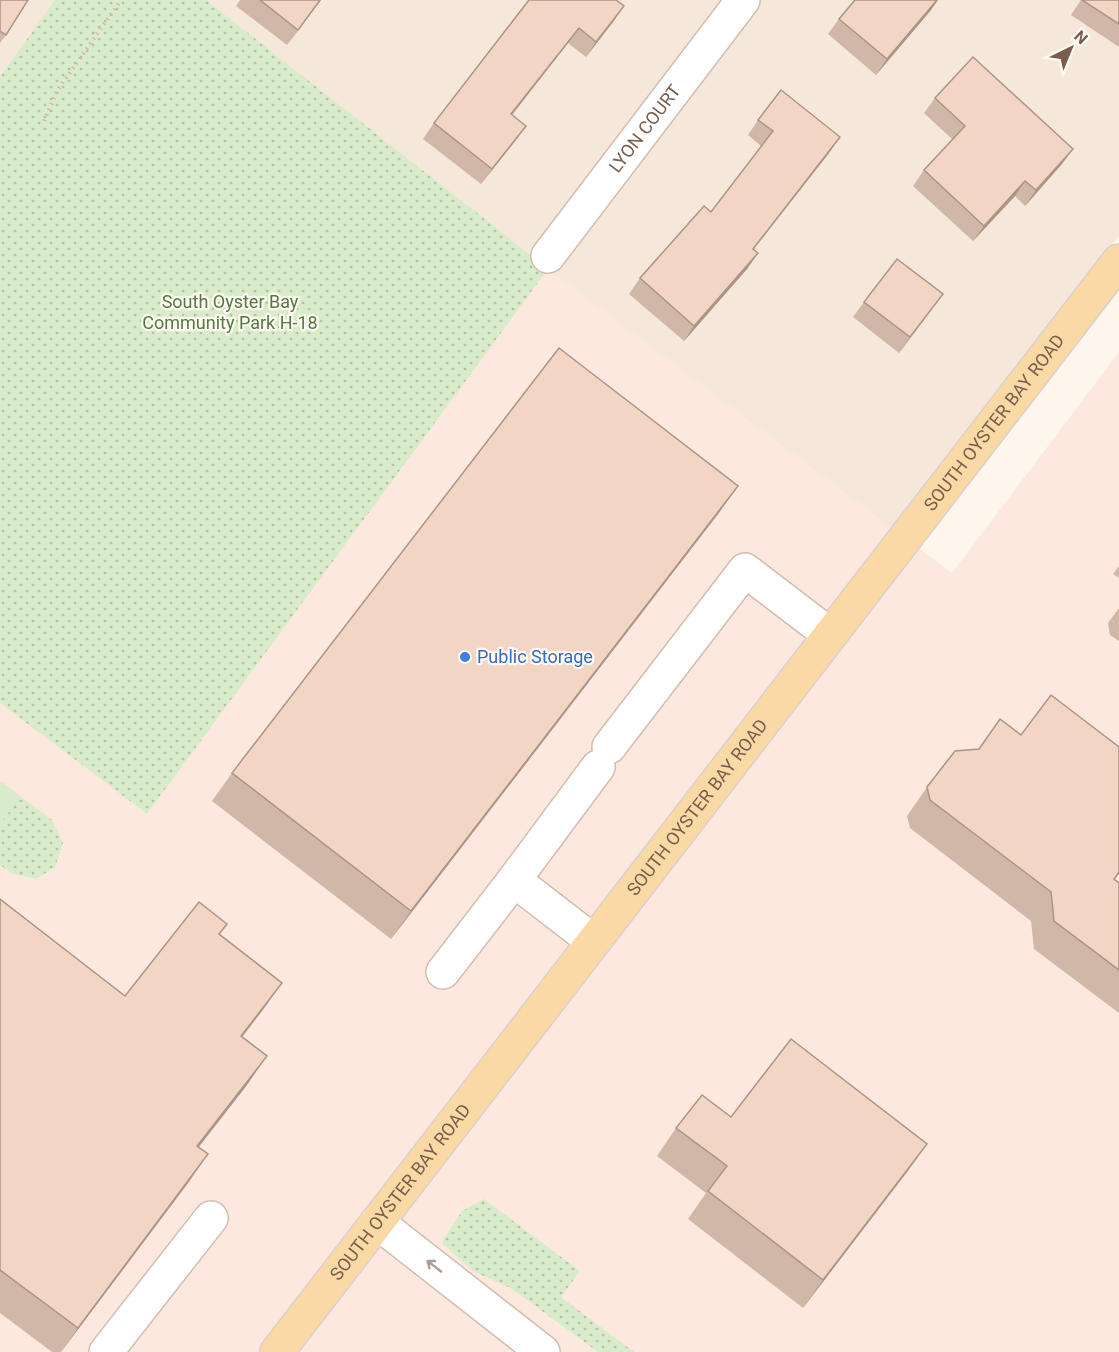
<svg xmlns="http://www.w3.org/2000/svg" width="1119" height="1352" font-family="Roboto,sans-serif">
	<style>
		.residential { fill: #f5e8da }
		.commercial { fill: #fde8e0 }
		.green { fill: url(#green-dots) }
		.pitch { fill: #d8ecc9 }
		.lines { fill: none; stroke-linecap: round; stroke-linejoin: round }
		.minor-casing { stroke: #d1beb0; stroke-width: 36 }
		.major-casing { stroke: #dad1cd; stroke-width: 36 }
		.path { stroke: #d9b8a5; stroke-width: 4; stroke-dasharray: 1.5 4.5; stroke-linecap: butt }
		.minor { stroke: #fff; stroke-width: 33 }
		.major { stroke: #fbd9a5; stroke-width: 33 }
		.wall { fill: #d1b7a8 }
		.shaded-wall { fill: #aa9588 }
		.building { fill: #f3d5c3; stroke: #aa9588; stroke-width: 1.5 }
		.oneway { stroke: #af9d94 }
		.shop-dot { fill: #3f7fe0; stroke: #fffaf3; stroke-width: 2 }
		.labels { text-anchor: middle; stroke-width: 4.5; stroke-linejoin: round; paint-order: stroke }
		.street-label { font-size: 18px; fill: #7a5c4d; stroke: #fffaf3 }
		.park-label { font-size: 18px; fill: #537a41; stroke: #fffaf3 }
		.shop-label { font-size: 18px; fill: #366cbe; stroke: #fffaf3; text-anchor: start }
	</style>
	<defs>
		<pattern id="green-dots" width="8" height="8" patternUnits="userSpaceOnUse" patternTransform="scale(1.5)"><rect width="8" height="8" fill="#d8ecc9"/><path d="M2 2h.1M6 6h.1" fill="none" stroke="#b4c2a5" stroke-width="1.8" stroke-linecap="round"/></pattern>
	</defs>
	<rect width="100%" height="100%" fill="#fdf6ec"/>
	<path class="residential" d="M 0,0 L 1119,0 L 1119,236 L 894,530 L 548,270 L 147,814 L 0,703 Z"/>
	<path class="commercial" d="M 548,269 L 952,573 L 1119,352 L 1119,1352 L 0,1352 L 0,703 L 147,814 Z"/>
	<g class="green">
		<path d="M 55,0 L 206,0 L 548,269 L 147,814 L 0,703 L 0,77 Z"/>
		<path d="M 0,781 L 52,820 L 63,843 L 55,867 L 36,879 L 13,874 L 0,865 Z"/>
		<path d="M 484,1199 L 580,1271 L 561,1297 L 634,1352 L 598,1352 L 512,1289 L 473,1271 L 443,1244 L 443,1240 L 462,1211 Z"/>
	</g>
	<path class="pitch" d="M 0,781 L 21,797 L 0,824 Z"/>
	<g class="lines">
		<defs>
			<g id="minor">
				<path id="s1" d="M 548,256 L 743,0"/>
				<path d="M 609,747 L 745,570 L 830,635"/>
				<path d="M 514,880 L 598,767"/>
				<path d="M 443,972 L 514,880 L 593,941"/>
				<path d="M 377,1222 L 543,1352"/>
				<path d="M 106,1352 L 211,1218"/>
			</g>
			<g id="major">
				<path id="s2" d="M 277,1352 L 1119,261"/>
			</g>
		</defs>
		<use href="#minor" class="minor-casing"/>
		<use href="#major" class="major-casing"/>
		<path class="path" d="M 44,121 L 57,91 L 121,0"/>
		<use href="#minor" class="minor"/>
		<use href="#major" class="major"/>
	</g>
	<g class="wall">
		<path d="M 0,0 L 6,35 L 0,43 Z"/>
		<path d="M 240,0 L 321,0 L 287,45 L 236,6 Z"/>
		<path d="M 529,0 L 613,22 L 586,57 L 568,43 L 512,115 L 515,141 L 481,184 L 423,139 L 434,123 Z"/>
		<path d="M 1081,0 L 1119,0 L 1119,47 L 1071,15 Z"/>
		<path d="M 931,10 L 876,75 L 828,34 L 839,19 Z"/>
		<path d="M 935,98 L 1062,164 L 1025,206 L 1015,196 L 973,241 L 913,186 L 924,170 L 953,140 L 924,113 Z"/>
		<path d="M 758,120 L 829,153 L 753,249 L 758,253 L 747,269 L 684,341 L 629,294 L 640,278 L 711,212 L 761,146 L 748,135 Z"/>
		<path d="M 864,302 L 932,309 L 899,353 L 853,317 Z"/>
		<path d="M 738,486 L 718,514 L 391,939 L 212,801 L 232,773 Z"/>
		<path d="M 1119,566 L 1119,578 L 1113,574 Z"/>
		<path d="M 1119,608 L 1119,641 L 1110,635 L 1108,623 Z"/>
		<path d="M 1021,735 L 1119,747 L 1119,874 L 1114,880 L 1119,883 L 1119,1013 L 1034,949 L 1031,921 L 910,828 L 907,816 L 927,787 L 979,749 Z"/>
		<path d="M 0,899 L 125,996 L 227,924 L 220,934 L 282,983 L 262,1011 L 242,1037 L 247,1085 L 198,1147 L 208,1154 L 188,1183 L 61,1352 L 52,1352 L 0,1313 Z"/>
		<path d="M 731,1117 L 927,1144 L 907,1172 L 803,1308 L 688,1219 L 706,1193 L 657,1156 L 676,1128 Z"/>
	</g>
	<g class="shaded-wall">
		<path d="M 320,0 L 321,0 L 287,45 Z"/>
		<path d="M 937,0 L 938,0 L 931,10 L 876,75 L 887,59 Z"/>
		<path d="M 624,6 L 613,22 L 586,57 L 596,42 Z"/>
		<path d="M 579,28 L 568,43 L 500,130 L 511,114 Z"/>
		<path d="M 526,126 L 515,141 L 481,184 L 492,169 Z"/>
		<path d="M 840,137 L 829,153 L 742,264 L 753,249 Z"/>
		<path d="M 1073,149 L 1062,164 L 1025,206 L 1036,190 Z"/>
		<path d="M 1025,181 L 1015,196 L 973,241 L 984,226 Z"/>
		<path d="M 758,253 L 747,269 L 684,341 L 694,326 Z"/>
		<path d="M 943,294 L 932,309 L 899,353 L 910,337 Z"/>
		<path d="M 738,486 L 718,514 L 391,939 L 411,911 Z"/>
		<path d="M 282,983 L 262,1011 L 221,1064 L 241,1036 Z"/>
		<path d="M 267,1056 L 247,1085 L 177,1175 L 197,1146 Z"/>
		<path d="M 927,1144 L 907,1172 L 803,1308 L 823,1280 Z"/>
		<path d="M 208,1154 L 188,1183 L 61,1352 L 78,1328 Z"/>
	</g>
	<g class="building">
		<path d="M 0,0 L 28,0 L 6,35 L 0,31 Z"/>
		<path d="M 260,0 L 320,0 L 298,30 Z"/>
		<path d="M 529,0 L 616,0 L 624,6 L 596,42 L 579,28 L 511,114 L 526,126 L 492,169 L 434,123 Z"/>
		<path d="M 855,0 L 937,0 L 887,59 L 839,19 Z"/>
		<path d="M 1082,0 L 1119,0 L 1119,24 Z"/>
		<path d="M 973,57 L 1073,149 L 1036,190 L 1025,181 L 984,226 L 924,170 L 965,126 L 935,98 Z"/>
		<path d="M 781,90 L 840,137 L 753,249 L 758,253 L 694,326 L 640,278 L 704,206 L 711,212 L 773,131 L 758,120 Z"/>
		<path d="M 897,259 L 943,294 L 910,337 L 864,302 Z"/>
		<path d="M 559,348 L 738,486 L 411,911 L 232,773 Z"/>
		<path d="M 1051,695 L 1119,747 L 1119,872 L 1114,879 L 1119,883 L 1119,970 L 1054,921 L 1051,892 L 930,800 L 927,787 L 955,751 L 979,749 L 1000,719 L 1021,735 Z"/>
		<path d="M 0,899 L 125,996 L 199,902 L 227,924 L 219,934 L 282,983 L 241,1036 L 267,1056 L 197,1146 L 208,1154 L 78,1328 L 0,1270 Z"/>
		<path d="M 791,1039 L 927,1144 L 823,1280 L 708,1191 L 727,1166 L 676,1128 L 702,1095 L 731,1117 Z"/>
	</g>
	<defs><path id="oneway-shaft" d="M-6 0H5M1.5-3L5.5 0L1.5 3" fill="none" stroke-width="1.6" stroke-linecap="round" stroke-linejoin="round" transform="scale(1.5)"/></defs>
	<use class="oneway" href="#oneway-shaft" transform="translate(434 1266) rotate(-142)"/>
	<circle class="shop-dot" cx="465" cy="657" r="6"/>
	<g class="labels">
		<g class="street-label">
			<text dy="6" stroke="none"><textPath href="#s1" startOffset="160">LYON COURT</textPath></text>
			<text dy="6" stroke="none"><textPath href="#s2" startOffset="1174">SOUTH OYSTER BAY ROAD</textPath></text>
			<text dy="6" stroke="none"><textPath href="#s2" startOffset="688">SOUTH OYSTER BAY ROAD</textPath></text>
			<text dy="6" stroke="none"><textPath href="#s2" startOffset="202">SOUTH OYSTER BAY ROAD</textPath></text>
		</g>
		<g class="park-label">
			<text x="230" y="308">South Oyster Bay<tspan x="230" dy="21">Community Park H-18</tspan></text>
		</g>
		<g class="shop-label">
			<text x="477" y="663">Public Storage</text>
		</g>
	</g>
	<g transform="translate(1071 48) rotate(43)" stroke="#fffaf3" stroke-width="4.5" paint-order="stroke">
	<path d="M0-4.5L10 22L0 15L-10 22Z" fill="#7a5c4d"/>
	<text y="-9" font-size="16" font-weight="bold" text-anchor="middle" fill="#7a5c4d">N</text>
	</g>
</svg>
